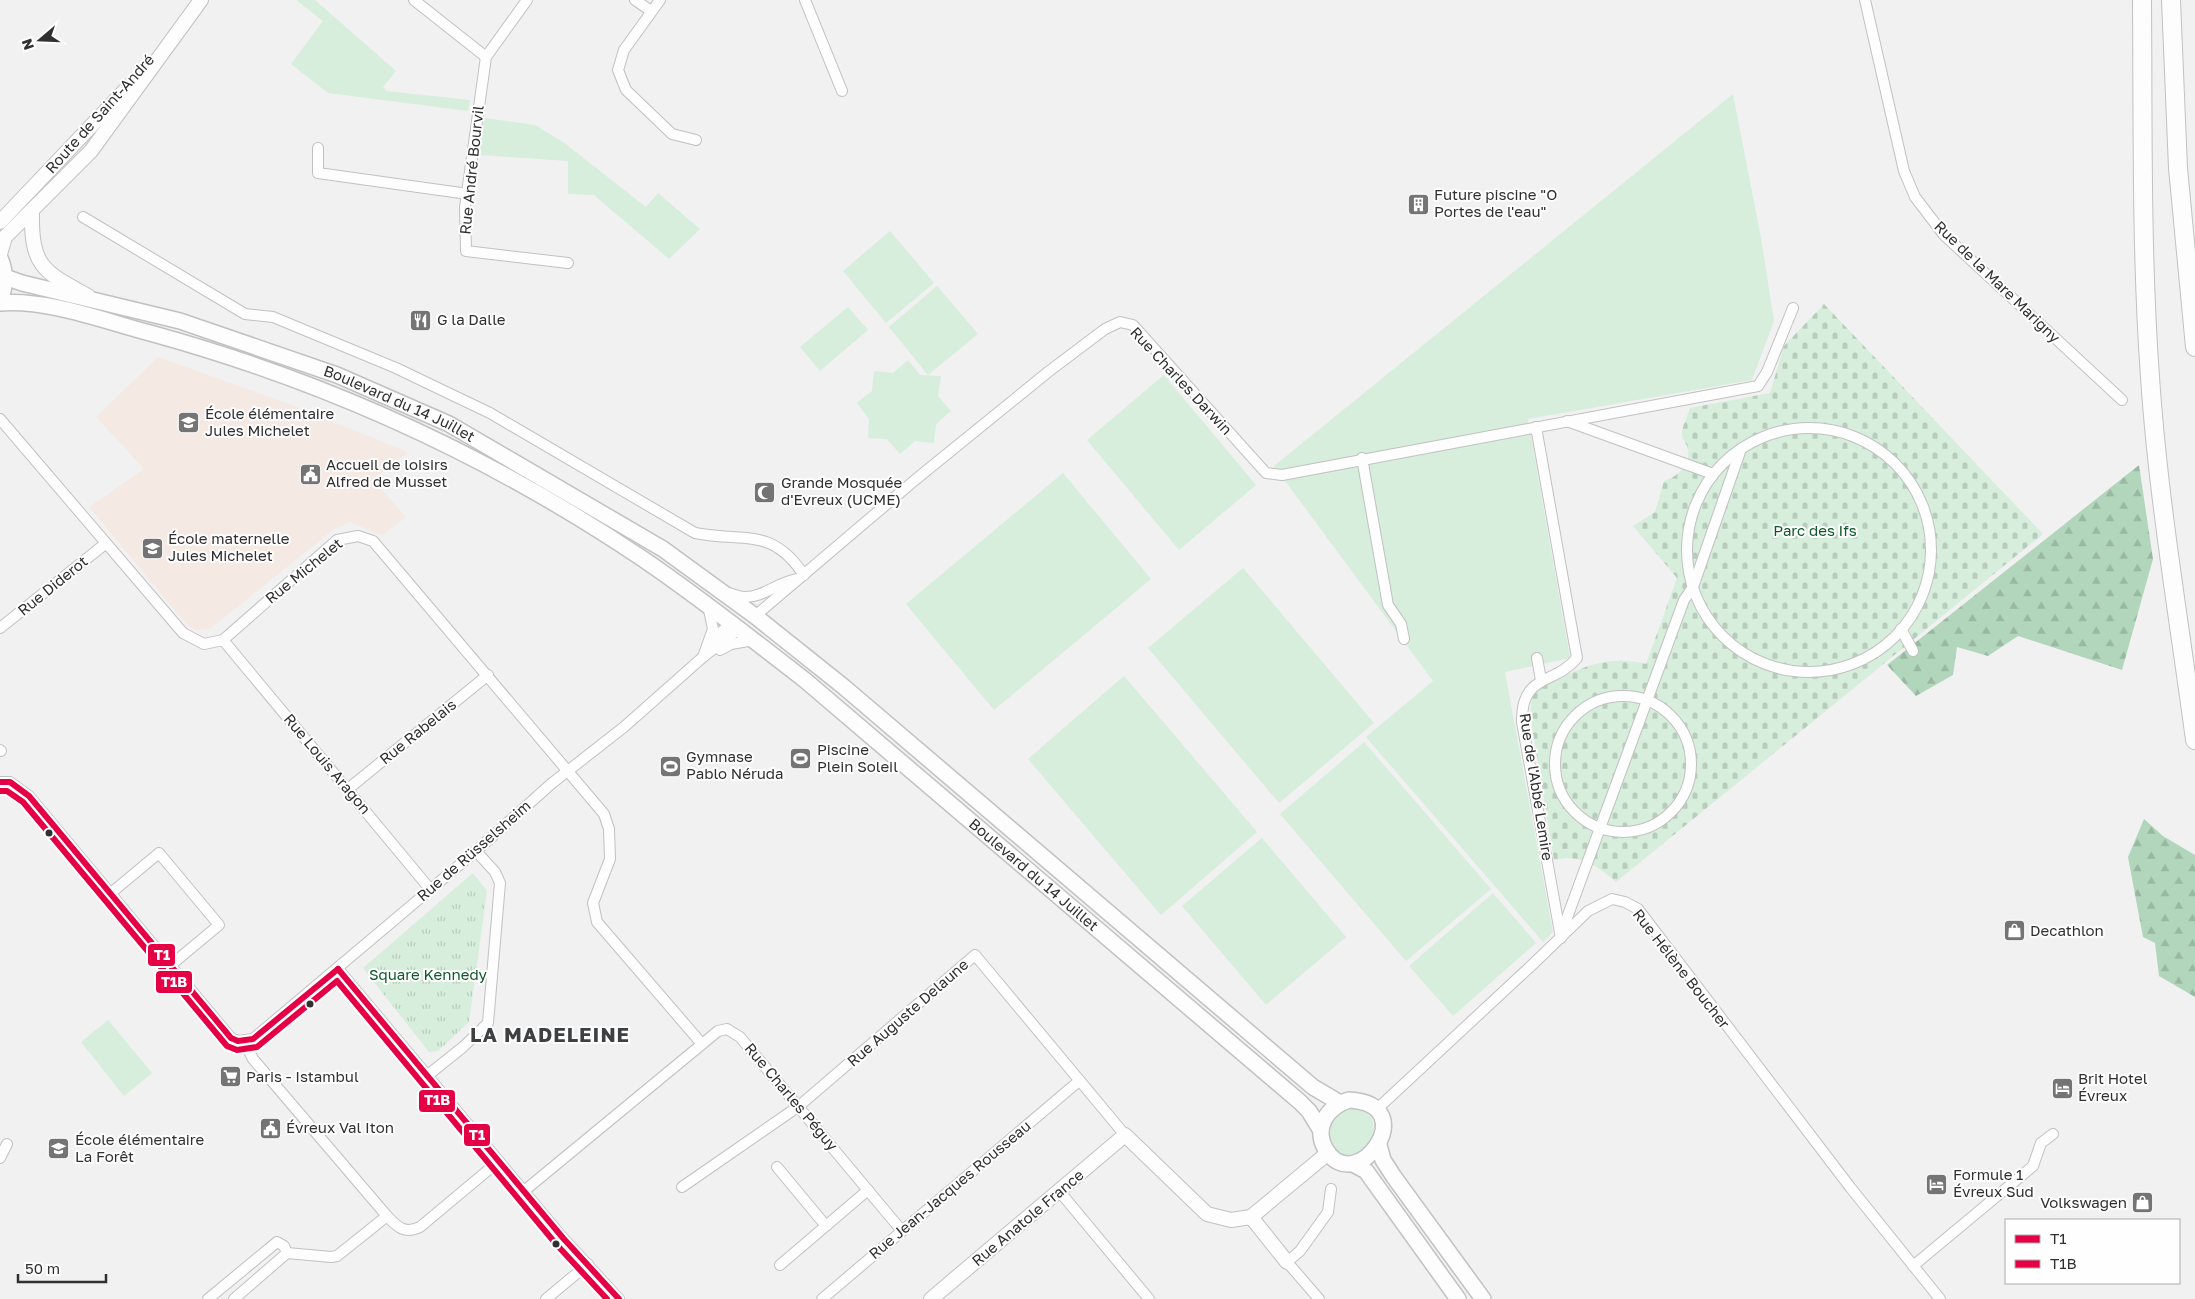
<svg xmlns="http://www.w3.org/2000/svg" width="2195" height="1299" font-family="'Golos Text',sans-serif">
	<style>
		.education { fill: #f5e9e3 }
		.green { fill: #d6eedb }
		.forest { fill: url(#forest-firs) }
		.cemetery { fill: url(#cemetery-stones) }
		.park { fill: url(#park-tufts) }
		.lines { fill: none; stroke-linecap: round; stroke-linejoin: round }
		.street-casing { stroke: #c1c1c2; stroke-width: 12 }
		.secondary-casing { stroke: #c1c1c2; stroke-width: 16 }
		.primary-casing { stroke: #c1c1c2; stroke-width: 18 }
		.highway-casing { stroke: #c1c1c2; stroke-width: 20 }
		.street { stroke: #fdfdfd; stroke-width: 10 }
		.secondary { stroke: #fdfdfd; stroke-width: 14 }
		.primary { stroke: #fdfdfd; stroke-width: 15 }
		.highway { stroke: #fdfdfd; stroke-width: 18 }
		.bus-1-casing { stroke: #fefeff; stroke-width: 10 }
		.bus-2-casing { stroke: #fefeff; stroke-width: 10 }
		.bus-1 { stroke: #e50046; stroke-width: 6 }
		.bus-2 { stroke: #e50046; stroke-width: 6 }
		.bus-dot { fill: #303031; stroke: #fefeff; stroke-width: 2 }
		.labels { text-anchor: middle; stroke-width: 4; stroke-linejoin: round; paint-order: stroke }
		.street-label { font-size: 15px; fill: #303031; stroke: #fefeff }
		.poi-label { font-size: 15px; fill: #303031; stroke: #fefeff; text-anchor: start }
		.park-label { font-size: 15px; fill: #0f582a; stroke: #fefeff }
		.district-label { font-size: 20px; font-weight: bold; letter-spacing: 1px; fill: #3f4042; stroke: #fefeff }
		.line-badge { stroke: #fefeff; stroke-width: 2 }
		.badge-label { font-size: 14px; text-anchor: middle; font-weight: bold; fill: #fff }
	</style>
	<defs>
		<pattern id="forest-firs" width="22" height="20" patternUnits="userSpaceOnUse" patternTransform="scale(1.25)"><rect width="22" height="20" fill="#b2d6bb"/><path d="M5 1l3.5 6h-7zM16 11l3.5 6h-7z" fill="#99b8a1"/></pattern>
		<pattern id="cemetery-stones" width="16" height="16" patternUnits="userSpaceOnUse" patternTransform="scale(1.25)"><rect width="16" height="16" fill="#d6eedb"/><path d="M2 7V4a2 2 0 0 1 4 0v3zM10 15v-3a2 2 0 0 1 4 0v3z" fill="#b8ccbc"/></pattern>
		<pattern id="park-tufts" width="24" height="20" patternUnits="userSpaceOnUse" patternTransform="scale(1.25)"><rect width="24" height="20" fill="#d6eedb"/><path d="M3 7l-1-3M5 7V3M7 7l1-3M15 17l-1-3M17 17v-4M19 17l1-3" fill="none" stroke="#b8ccbc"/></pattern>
	</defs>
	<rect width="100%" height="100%" fill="#f1f1f2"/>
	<path class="education" d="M 158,357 L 292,405 L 408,452 L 373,479 L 406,517 L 382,536 L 350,522 L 333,530 L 210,629 L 196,630 L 188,626 L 89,507 L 144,469 L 96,417 Z"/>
	<g class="green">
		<path d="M 296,0 L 315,0 L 396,71 L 383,87 L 386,91 L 470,100 L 468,111 L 328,93 L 291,64 L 323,21 Z"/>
		<path d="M 1733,94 L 1761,238 L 1774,321 L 1752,380 L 1528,419 L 1570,658 L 1505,672 L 1553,932 L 1543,942 L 1366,737 L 1433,681 L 1274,466 Z"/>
		<path d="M 484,118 L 535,125 L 563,142 L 646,207 L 658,193 L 700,229 L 669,259 L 594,195 L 568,194 L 568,161 L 479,155 Z"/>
		<path d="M 890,231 L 934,283 L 886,323 L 843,271 Z"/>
		<path d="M 937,286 L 978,334 L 928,375 L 889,327 Z"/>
		<path d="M 848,307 L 868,330 L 820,371 L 800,347 Z"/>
		<path d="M 908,360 L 920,375 L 941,376 L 938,396 L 951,411 L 936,424 L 934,443 L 915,441 L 900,454 L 887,439 L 868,438 L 869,419 L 857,403 L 872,391 L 874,371 L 893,373 Z"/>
		<path d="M 1164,375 L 1256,485 L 1179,550 L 1087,440 Z"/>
		<path d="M 1063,473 L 1151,579 L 994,710 L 906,604 Z"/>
		<path d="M 1243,568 L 1374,723 L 1279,803 L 1148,648 Z"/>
		<path d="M 1124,676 L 1257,832 L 1161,915 L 1028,759 Z"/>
		<path d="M 1364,742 L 1491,889 L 1406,961 L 1280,814 Z"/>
		<path d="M 1262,838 L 1346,937 L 1266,1005 L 1182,906 Z"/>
		<path d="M 1493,893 L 1536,943 L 1453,1016 L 1409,966 Z"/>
		<path d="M 108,1020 L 152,1073 L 124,1096 L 81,1042 Z"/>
		<path d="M 1352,1107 C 1365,1110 1372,1113 1374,1128 C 1372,1141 1359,1157 1344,1155 C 1337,1154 1332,1148 1328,1143 L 1327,1125 L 1337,1113 Z"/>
	</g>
	<g class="forest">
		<path d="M 2139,465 L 2153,559 L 2122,670 L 2018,636 L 1988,656 L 1957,647 L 1953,675 L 1916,696 L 1887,665 Z"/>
		<path d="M 2144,819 L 2163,836 L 2195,855 L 2195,997 L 2159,976 L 2155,943 L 2143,937 L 2128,857 Z"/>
	</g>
	<path class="cemetery" d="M 1824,304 L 2043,534 L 1616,882 C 1595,864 1582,854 1554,860 L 1530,714 L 1533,692 C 1573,672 1600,653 1646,664 L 1677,578 L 1633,526 L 1655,512 L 1664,481 C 1678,476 1691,466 1688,449 C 1687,444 1682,439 1682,434 C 1682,426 1688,415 1690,408 L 1770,393 L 1784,346 Z"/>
	<path class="park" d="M 473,873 L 487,891 L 469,1022 L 438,1051 L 429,1052 L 363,968 Z"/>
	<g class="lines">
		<defs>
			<g id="street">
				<path d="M 414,0 L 486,57"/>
				<path d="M 527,0 L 486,57 L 465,207 L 466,251 L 568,263"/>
				<path d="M 635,0 L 651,11"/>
				<path d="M 660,0 L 624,50 L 618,70 L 626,90 L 672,134 L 696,140"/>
				<path d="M 805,0 L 842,91"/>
				<path d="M 1865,0 L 1904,171 L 1915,197 L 1944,235 L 2122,400"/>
				<path d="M 318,148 L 318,173 L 468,194"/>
				<path d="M 83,217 L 245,314 L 273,317 L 396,368 L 446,392 L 490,413 L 695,533 C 745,543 771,526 804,575"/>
				<path d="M 0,419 L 183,633 L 204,644 L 223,640 L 337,540 L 358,536 L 373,541 L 604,814 L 609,829 L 610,859 L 593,903 L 597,922 L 702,1044"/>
				<path d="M 1567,421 L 1713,474"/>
				<path d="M 1536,427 L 1577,658 C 1555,685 1521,673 1522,722 L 1561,938"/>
				<circle cx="1809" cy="550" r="122"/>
				<path d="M 1362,458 L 1388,605 L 1401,624 L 1404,639"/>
				<path d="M 728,593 C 733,594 739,597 744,597 C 763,598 779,581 798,579"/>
				<path d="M 755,616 L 915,480 L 1048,372 L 1105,329 L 1120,322 L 1133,325 L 1266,473 L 1282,475 L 1758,386 L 1767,372 L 1793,308"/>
				<path d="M 0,628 L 105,544"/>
				<path d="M 1901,629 L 1913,651"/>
				<path d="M 223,640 L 430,889"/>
				<path d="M 710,641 L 726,628 L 739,628"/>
				<path d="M 720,650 L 731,644 L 754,640"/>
				<path d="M 703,657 L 713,629 L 708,605"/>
				<path d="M 1537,658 L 1541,680"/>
				<circle cx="1623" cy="764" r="68"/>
				<path d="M 0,750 L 1,751"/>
				<path d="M 0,782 L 10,782 L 29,796 L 231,1038 L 238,1041 L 253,1039 L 476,851 L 551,784 L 624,727 L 703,657 L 740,628"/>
				<path d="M 348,789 L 488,675"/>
				<path d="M 111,893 L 159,853 L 219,925 L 171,965"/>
				<path d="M 1561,934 L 1684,600 L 1693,587 L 1741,449"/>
				<path d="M 338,969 L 563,1238 L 619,1299"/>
				<path d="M 244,1041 L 253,1059 L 387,1216 C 398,1228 405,1234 420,1227 L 499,1161"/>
				<path d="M 428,1075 L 463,1047 L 488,1023 L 500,883 L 495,872 L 476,851"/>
				<path d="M 1376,1110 L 1533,964 L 1588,911 L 1612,899 L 1625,902 L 1638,909 L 1850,1187 L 1940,1299"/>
				<path d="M 0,1158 L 7,1144"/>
				<path d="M 777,1167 L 826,1226"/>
				<path d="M 682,1187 L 799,1106 L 975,955 L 1125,1135"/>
				<path d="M 524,1191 L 718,1031 L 727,1029 L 740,1037 L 902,1231"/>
				<path d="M 1060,1192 L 1149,1299"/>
				<path d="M 287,1253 L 331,1257 L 337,1256 L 387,1216"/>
				<path d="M 780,1265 L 868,1190"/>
				<path d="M 1913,1266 L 2033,1166 L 2041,1143 L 2053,1134"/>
				<path d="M 208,1299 L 277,1242 L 284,1246 L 287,1253"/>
				<path d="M 234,1299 L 287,1253"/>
				<path d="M 546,1299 L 588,1264"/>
				<path d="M 822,1299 L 1079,1081"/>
				<path d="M 1319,1299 L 1287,1262 L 1300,1251 L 1328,1212 L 1331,1189"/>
			</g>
			<g id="secondary">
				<path d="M 32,211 C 31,266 42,271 88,296"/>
				<path d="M 0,222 L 132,83"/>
				<path d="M 0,254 L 5,237 L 91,151 L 201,0"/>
				<path d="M 1251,1217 L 1328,1153"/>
				<path d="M 931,1299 L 1125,1135 L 1207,1214 L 1231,1220 L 1251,1217 L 1287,1262"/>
			</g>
			<g id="primary">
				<path d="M 0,258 C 6,272 6,286 0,300"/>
				<path id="s1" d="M 5,277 L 22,283 L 180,321 L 337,375 L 449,424 L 663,549 L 755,616 L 844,687 L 1313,1087 L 1340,1103"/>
				<path id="s2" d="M 0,303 C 48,299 104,321 150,333 C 325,381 493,458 643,559 C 699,597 752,639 806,681 L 1300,1102 L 1309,1111 L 1320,1129"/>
				<path d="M 1349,1100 C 1425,1104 1356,1199 1326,1150 C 1313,1128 1327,1107 1349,1100 Z"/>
				<path d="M 1379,1145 L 1383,1160 L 1394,1177 L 1483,1299"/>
				<path d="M 1353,1164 L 1366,1171 L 1458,1299"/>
			</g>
			<g id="highway">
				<path d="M 2142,0 C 2143,125 2141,252 2150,377 C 2158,498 2179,619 2195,740"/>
				<path d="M 2171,0 L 2178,168 L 2195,347"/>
			</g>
		</defs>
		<use href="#street" class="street-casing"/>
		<use href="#secondary" class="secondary-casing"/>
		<use href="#primary" class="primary-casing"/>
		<use href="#highway" class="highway-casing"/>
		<use href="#street" class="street"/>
		<use href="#secondary" class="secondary"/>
		<use href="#primary" class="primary"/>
		<use href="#highway" class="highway"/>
		<defs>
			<g id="bus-1">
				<path d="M 0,782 L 10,782 L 29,796 L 231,1038 L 238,1041 L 253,1039 L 338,969"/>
				<path d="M 338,969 L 563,1238 L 619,1299"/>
			</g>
			<path id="bus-2" d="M 0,791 L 7,791 L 23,802 L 227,1046 L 237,1050 L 257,1047 L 337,981 L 556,1244 L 607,1299"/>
		</defs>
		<use href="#bus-1" class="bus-1-casing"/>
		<use href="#bus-2" class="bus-2-casing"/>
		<use href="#bus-1" class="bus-1"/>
		<use href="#bus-2" class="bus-2"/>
	</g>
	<defs>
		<symbol id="building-square" viewBox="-11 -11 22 22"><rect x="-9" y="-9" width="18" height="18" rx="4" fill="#747475" stroke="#fefeff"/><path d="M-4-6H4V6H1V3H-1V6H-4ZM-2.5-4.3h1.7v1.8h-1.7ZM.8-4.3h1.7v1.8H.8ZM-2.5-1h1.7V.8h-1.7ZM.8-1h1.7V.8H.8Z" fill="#fff"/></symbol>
		<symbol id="restaurant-square" viewBox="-11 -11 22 22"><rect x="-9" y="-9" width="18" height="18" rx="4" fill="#747475" stroke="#fefeff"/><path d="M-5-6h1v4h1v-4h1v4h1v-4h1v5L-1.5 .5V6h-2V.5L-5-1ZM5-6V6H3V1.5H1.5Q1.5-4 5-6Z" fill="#fff"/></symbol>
		<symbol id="school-square" viewBox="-11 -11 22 22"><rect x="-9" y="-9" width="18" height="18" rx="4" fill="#747475" stroke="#fefeff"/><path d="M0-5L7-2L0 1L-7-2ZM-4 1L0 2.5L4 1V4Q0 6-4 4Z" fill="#fff"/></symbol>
		<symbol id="civic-square" viewBox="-11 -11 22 22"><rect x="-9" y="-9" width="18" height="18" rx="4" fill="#747475" stroke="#fefeff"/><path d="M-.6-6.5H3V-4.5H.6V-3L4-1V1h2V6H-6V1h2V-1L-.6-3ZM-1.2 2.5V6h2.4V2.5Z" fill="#fff"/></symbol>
		<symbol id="mosque-square" viewBox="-11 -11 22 22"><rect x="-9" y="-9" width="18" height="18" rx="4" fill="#747475" stroke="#fefeff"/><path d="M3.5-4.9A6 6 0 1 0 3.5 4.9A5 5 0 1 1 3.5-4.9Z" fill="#fff"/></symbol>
		<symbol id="stadium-square" viewBox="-11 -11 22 22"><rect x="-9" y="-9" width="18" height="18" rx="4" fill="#747475" stroke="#fefeff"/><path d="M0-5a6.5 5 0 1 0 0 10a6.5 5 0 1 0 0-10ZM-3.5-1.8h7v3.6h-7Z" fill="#fff"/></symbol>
		<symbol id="shop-square" viewBox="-11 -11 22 22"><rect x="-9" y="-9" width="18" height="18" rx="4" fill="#747475" stroke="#fefeff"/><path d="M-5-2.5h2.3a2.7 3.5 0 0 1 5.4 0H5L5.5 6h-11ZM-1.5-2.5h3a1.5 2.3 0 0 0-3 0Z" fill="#fff"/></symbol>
		<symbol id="supermarket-square" viewBox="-11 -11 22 22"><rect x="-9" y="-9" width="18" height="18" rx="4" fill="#747475" stroke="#fefeff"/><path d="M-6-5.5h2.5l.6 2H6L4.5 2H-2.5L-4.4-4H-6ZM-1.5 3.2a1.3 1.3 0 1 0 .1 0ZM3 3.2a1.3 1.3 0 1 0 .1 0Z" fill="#fff"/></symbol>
		<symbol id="hotel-square" viewBox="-11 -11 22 22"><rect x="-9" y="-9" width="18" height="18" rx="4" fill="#747475" stroke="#fefeff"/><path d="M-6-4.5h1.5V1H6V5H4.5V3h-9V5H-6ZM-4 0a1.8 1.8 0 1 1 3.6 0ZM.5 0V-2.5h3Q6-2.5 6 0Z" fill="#fff"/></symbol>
	</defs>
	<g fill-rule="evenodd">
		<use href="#building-square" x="1406" y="192" width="25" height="25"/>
		<use href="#restaurant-square" x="408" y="308" width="25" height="25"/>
		<use href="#school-square" x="176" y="410" width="25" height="25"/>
		<use href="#civic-square" x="298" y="462" width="25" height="25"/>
		<use href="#mosque-square" x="752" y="480" width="25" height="25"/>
		<use href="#school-square" x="140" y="536" width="25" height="25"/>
		<use href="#stadium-square" x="788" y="746" width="25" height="25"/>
		<use href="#stadium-square" x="658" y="754" width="25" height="25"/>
		<use href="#shop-square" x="2002" y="918" width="25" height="25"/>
		<use href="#supermarket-square" x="218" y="1064" width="25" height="25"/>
		<use href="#hotel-square" x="2050" y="1076" width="25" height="25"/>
		<use href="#civic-square" x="258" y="1116" width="25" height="25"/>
		<use href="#school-square" x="46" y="1136" width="25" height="25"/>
		<use href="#hotel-square" x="1924" y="1172" width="25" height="25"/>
		<use href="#shop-square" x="2130" y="1190" width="25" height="25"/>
	</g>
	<g class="bus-dot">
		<circle cx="49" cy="833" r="4.5"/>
		<circle cx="310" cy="1004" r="4.5"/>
		<circle cx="556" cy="1244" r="4.5"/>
	</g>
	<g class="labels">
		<g class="street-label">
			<text transform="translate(100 114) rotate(-48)" y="5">Route de Saint-André</text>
			<text transform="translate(472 170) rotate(-84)" y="5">Rue André Bourvil</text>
			<text transform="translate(1997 282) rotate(44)" y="5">Rue de la Mare Marigny</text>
			<text transform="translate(1181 381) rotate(47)" y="5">Rue Charles Darwin</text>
			<text dy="5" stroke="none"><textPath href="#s1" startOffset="415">Boulevard du 14 Juillet</textPath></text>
			<text transform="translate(304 571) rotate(-39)" y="5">Rue Michelet</text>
			<text transform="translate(53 586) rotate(-39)" y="5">Rue Diderot</text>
			<text transform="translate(418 732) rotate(-39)" y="5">Rue Rabelais</text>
			<text transform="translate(327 764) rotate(50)" y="5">Rue Louis Aragon</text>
			<text transform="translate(1536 787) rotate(81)" y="5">Rue de l'Abbé Lemire</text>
			<text transform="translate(474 851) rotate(-41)" y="5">Rue de Rüsselsheim</text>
			<text dy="5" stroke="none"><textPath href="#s2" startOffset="1201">Boulevard du 14 Juillet</textPath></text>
			<text transform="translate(1681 969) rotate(52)" y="5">Rue Hélène Boucher</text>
			<text transform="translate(908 1013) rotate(-41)" y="5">Rue Auguste Delaune</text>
			<text transform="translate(791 1097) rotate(50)" y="5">Rue Charles Péguy</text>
			<text transform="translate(950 1190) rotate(-40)" y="5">Rue Jean-Jacques Rousseau</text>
			<text transform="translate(1028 1218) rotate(-40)" y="5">Rue Anatole France</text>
		</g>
		<g class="poi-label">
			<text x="1434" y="200">Future piscine "O<tspan x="1434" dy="17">Portes de l'eau"</tspan></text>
			<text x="437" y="325">G la Dalle</text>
			<text x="205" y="419">École élémentaire<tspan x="205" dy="17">Jules Michelet</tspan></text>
			<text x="326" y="470">Accueil de loisirs<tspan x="326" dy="17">Alfred de Musset</tspan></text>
			<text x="781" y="488">Grande Mosquée<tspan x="781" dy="17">d'Evreux (UCME)</tspan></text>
			<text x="168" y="544">École maternelle<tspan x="168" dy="17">Jules Michelet</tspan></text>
			<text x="817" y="755">Piscine<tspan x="817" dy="17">Plein Soleil</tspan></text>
			<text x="686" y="762">Gymnase<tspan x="686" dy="17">Pablo Néruda</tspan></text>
			<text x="2030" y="936">Decathlon</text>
			<text x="246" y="1082">Paris - Istambul</text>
			<text x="2078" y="1084">Brit Hotel<tspan x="2078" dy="17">Évreux</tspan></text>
			<text x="286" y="1133">Évreux Val Iton</text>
			<text x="75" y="1145">École élémentaire<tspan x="75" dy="17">La Forêt</tspan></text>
			<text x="1953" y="1180">Formule 1<tspan x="1953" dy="17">Évreux Sud</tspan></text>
			<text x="2127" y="1208" text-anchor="end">Volkswagen</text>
		</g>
		<g class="park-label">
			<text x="1815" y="536">Parc des Ifs</text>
			<text x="428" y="980">Square Kennedy</text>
		</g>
		<g class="district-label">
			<text x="550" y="1042">LA MADELEINE</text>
		</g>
	</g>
	<g class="line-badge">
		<rect x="147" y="943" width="29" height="24" rx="5" fill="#e50046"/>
		<rect x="155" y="970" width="38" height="24" rx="5" fill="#e50046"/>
		<rect x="418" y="1089" width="38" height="24" rx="5" fill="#e50046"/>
		<rect x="463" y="1123" width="28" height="24" rx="5" fill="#e50046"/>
	</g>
	<g class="badge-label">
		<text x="162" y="960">T1</text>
		<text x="174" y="987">T1B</text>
		<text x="437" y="1105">T1B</text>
		<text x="477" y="1140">T1</text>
	</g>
	<rect x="2005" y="1219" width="175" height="65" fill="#fefeff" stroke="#acacad"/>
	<rect x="2015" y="1235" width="25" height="8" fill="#e50046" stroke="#acacad"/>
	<text x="2050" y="1244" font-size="15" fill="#303031">T1</text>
	<rect x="2015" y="1260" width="25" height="8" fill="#e50046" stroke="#acacad"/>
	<text x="2050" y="1269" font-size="15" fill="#303031">T1B</text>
	<g transform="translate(40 40) rotate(251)" stroke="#fefeff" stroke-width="4" paint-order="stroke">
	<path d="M0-4L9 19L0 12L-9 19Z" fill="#303031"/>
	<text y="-8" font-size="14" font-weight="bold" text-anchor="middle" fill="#303031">N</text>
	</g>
	<path d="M18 1274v8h88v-8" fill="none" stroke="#303031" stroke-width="2.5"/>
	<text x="25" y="1274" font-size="15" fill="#303031" stroke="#fefeff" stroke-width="4" paint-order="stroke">50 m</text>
</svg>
